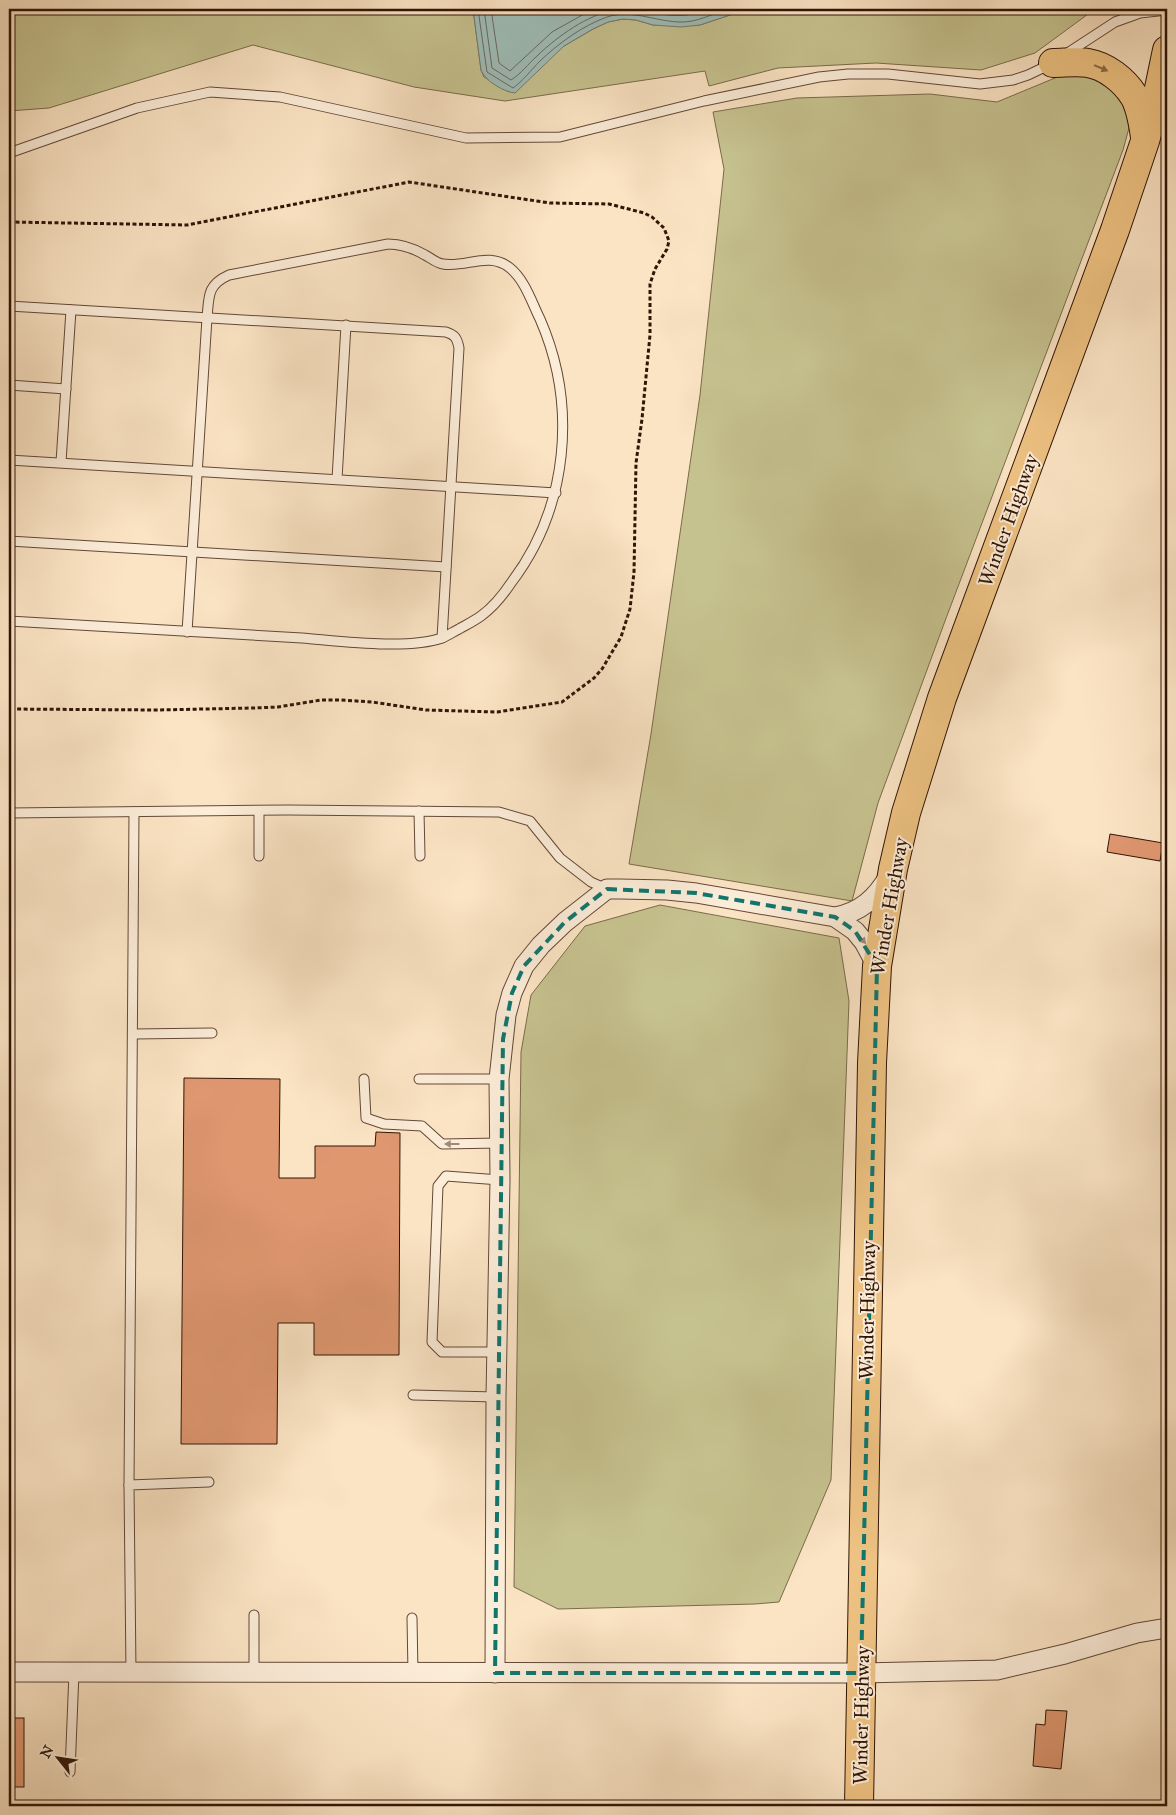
<svg xmlns="http://www.w3.org/2000/svg" width="1176" height="1815" font-family="'IM FELL Great Primer',serif">
	<style>
		.green { fill: #c6c28f; stroke: #7b6b4a }
		.water { fill: #9fbeb9; stroke: #737a71 }
		.lines { fill: none; stroke-linecap: round; stroke-linejoin: round }
		.shore { stroke: #686960; stroke-width: 1 }
		.building { fill: #df9770; stroke: #301406 }
		.lane-casing { stroke: #634836; stroke-width: 11 }
		.street-casing { stroke: #634836; stroke-width: 21 }
		.primary-casing { stroke: #301406; stroke-width: 30 }
		.path { stroke: #301406; stroke-width: 3; stroke-dasharray: 4 2.5; stroke-linecap: butt }
		.lane { stroke: #fcedd9; stroke-width: 9 }
		.street { stroke: #fcedd9; stroke-width: 19 }
		.primary { stroke: #eec282; stroke-width: 28 }
		.oneway { fill: #8f6b44 }
		.oneway2 { fill: #a08b7a }
		.marked { fill: none; stroke: #0f766e; stroke-width: 4; stroke-dasharray: 10 6; stroke-linejoin: round }
		.labels { text-anchor: middle; stroke-width: 4; stroke-linejoin: round; paint-order: stroke }
		.street-label { font-size: 20px; fill: #301406; stroke: #fcedd9 }
	</style>
	<rect width="100%" height="100%" fill="#fbe4c4"/>
	<filter id="stains"><feTurbulence type="fractalNoise" baseFrequency=".004" numOctaves="4"/><feColorMatrix values="0 0 0 0 .2 0 0 0 0 .09 0 0 0 0 .02 0 0 0 .5 -.17"/></filter>
	<radialGradient id="worn" r=".72"><stop offset=".6" stop-color="#630" stop-opacity="0"/><stop offset="1" stop-color="#630" stop-opacity=".3"/></radialGradient>
	<g class="green">
		<path d="M 9,9 L 473,9 L 481,70 L 484,77 L 509,92 L 564,46 L 593,29 L 608,22 L 623,19 L 636,20 L 653,25 L 700,25 L 748,9 L 1095,9 L 1035,53 L 981,70 L 876,63 L 778,68 L 709,86 L 705,71 L 505,101 L 414,87 L 253,45 L 49,108 L 9,111 Z"/>
		<path d="M 1067,73 L 1101,76 L 1118,92 L 1132,117 L 1123,150 L 945,621 L 878,803 L 852,901 L 629,864 L 651,734 L 700,395 L 724,169 L 713,112 L 797,98 L 930,94 L 997,102 Z"/>
		<path d="M 660,905 L 839,938 L 849,1001 L 831,1480 L 779,1602 L 755,1604 L 558,1609 L 514,1587 L 521,1052 L 531,995 L 585,926 Z"/>
	</g>
	<path class="water" d="M 473,9 L 748,9 L 700,25 L 681,27 L 653,25 L 636,20 L 623,19 L 608,22 L 593,29 L 564,46 L 515,93 C 504,92 485,81 481,70 Z"/>
	<g class="lines">
		<g class="shore">
			<path d="M 478,9 L 487,72 L 513,88 C 523,81 531,70 540,61 C 559,43 582,26 607,17 C 631,9 654,21 679,22 C 697,23 713,13 730,9"/>
			<path d="M 484,9 L 492,68 L 511,80 C 521,74 528,64 537,56 C 559,35 586,16 616,9"/>
			<path d="M 491,9 L 499,63 L 510,71 L 552,32 L 593,9"/>
			<path d="M 638,9 C 663,16 687,19 711,9"/>
		</g>
	</g>
	<g class="building">
		<path d="M 1110,834 L 1163,843 L 1160,861 L 1107,852 Z"/>
		<path d="M 184,1078 L 280,1079 L 279,1178 L 315,1178 L 315,1146 L 375,1146 L 376,1132 L 400,1133 L 399,1355 L 314,1355 L 314,1323 L 278,1323 L 277,1444 L 181,1444 Z"/>
		<path d="M 1046,1710 L 1067,1711 L 1061,1769 L 1033,1766 L 1036,1724 L 1045,1725 Z"/>
		<rect x="9" y="1718" width="15" height="69"/>
	</g>
	<g class="lines">
		<defs>
			<g id="lane">
				<path d="M 1066,54 L 1115,22 L 1140,13 L 1167,10"/>
				<path d="M 9,153 L 137,108 L 210,92 L 280,97 L 466,138 L 560,137 L 704,101 L 819,77 L 848,74 L 888,74 L 980,84 L 1013,80 L 1028,75 L 1051,64"/>
				<path d="M 9,306 L 446,332 C 455,335 457,338 459,348 L 442,638"/>
				<path d="M 9,385 L 66,389"/>
				<path d="M 9,460 L 556,493"/>
				<path d="M 61,462 L 71,310"/>
				<path d="M 337,479 L 346,325"/>
				<path d="M 9,541 L 446,567"/>
				<path d="M 9,621 C 107,627 205,633 302,638 C 340,641 407,650 442,638 C 447,636 453,632 459,629 C 466,625 474,621 481,616 C 492,608 503,595 511,583 C 568,508 578,406 540,319 C 532,303 525,280 510,268 C 489,251 466,268 443,264 C 436,263 431,258 425,255 C 413,248 402,244 388,244 L 229,275 C 207,285 209,296 207,318 L 187,632"/>
				<path d="M 419,811 L 420,856"/>
				<path d="M 9,813 L 288,810 L 499,812 L 530,821 L 560,858 L 591,882 L 607,889"/>
				<path d="M 259,856 L 259,811"/>
				<path d="M 133,1034 L 212,1033"/>
				<path d="M 364,1079 L 366,1118 L 384,1124 L 422,1126 L 442,1144 L 500,1143"/>
				<path d="M 419,1079 L 499,1079"/>
				<path d="M 497,1352 L 442,1352 L 432,1342 L 438,1186 L 446,1176 L 500,1180"/>
				<path d="M 413,1395 L 496,1397"/>
				<path d="M 129,1485 L 134,812"/>
				<path d="M 254,1615 L 254,1672"/>
				<path d="M 412,1618 L 413,1673"/>
				<path d="M 131,1672 L 129,1485 L 209,1482"/>
				<path d="M 70,1772 L 74,1672"/>
			</g>
			<g id="street">
				<path d="M 835,917 C 861,912 876,898 889,876"/>
				<path d="M 9,1672 L 861,1673 L 997,1670 L 1065,1654 L 1137,1633 L 1167,1628"/>
				<path d="M 495,1673 L 496,1397 L 500,1180 L 499,1079 L 506,1015 L 512,993 L 524,966 L 541,945 L 565,922 L 607,889 L 620,889 L 667,890 L 696,893 L 835,917 L 855,931 L 864,942 L 877,966"/>
			</g>
			<g id="primary">
				<path d="M 1053,63 C 1064,63 1077,61 1088,63 C 1106,66 1124,80 1134,96 C 1141,108 1143,123 1145,137"/>
				<path d="M 859,1806 L 872,1063 L 877,966 L 893,869 L 906,813 L 942,698 L 1115,230 L 1145,141 L 1158,93 L 1167,50"/>
			</g>
		</defs>
		<use href="#lane" class="lane-casing"/>
		<use href="#street" class="street-casing"/>
		<use href="#primary" class="primary-casing"/>
		<path class="path" d="M 9,222 L 187,225 L 409,182 L 550,203 L 609,204 L 644,213 L 652,217 L 664,228 L 669,241 L 667,249 L 655,269 L 650,284 L 650,335 L 642,419 L 636,463 L 634,572 L 630,609 L 621,637 L 602,669 L 594,678 L 562,702 L 497,712 L 426,710 L 372,702 L 341,700 L 321,700 L 278,707 L 253,708 L 157,710 L 9,709"/>
		<use href="#lane" class="lane"/>
		<use href="#street" class="street"/>
		<use href="#primary" class="primary"/>
	</g>
	<defs><path id="oneway-solid" d="M-6-.8H1V-3.2L6.5 0L1 3.2V.8H-6Z" transform="scale(1.25)"/></defs>
	<use class="oneway" href="#oneway-solid" transform="translate(1101 68) rotate(23)"/>
	<g class="oneway2">
		<use href="#oneway-solid" transform="translate(861 938) rotate(51)"/>
		<use href="#oneway-solid" transform="translate(452 1144) rotate(180)"/>
	</g>
	<path class="marked" d="M 607,889 L 696,893 L 835,917 L 855,931 L 877,966 L 861,1673 L 495,1673 L 503,1039 L 512,993 L 524,966 L 565,922 Z"/>
	<g class="labels">
		<g class="street-label">
			<text transform="translate(1008 520) rotate(-70)" y="7">Winder Highway</text>
			<text transform="translate(889 906) rotate(-80)" y="7">Winder Highway</text>
			<text transform="translate(867 1310) rotate(-89)" y="7">Winder Highway</text>
			<text transform="translate(861 1715) rotate(-89)" y="7">Winder Highway</text>
		</g>
	</g>
	<rect width="1176" height="1815" fill="none" stroke="#fbe4c4" stroke-width="30"/>
	<rect x="10" y="10" width="1156" height="1795" fill="none" stroke="#301406" stroke-width="2.5"/>
	<rect x="15" y="15" width="1146" height="1785" fill="none" stroke="#301406"/>
	<g transform="translate(58 1758) rotate(300)" stroke="#fcedd9" stroke-width="4" paint-order="stroke">
	<path d="M0-4L9 19L0 12L-9 19Z" fill="#301406"/>
	<text y="-8" font-size="14" font-weight="bold" text-anchor="middle" fill="#301406">N</text>
	</g>
	<rect width="100%" height="100%" filter="url(#stains)"/>
	<rect width="100%" height="100%" fill="url(#worn)"/>
</svg>
